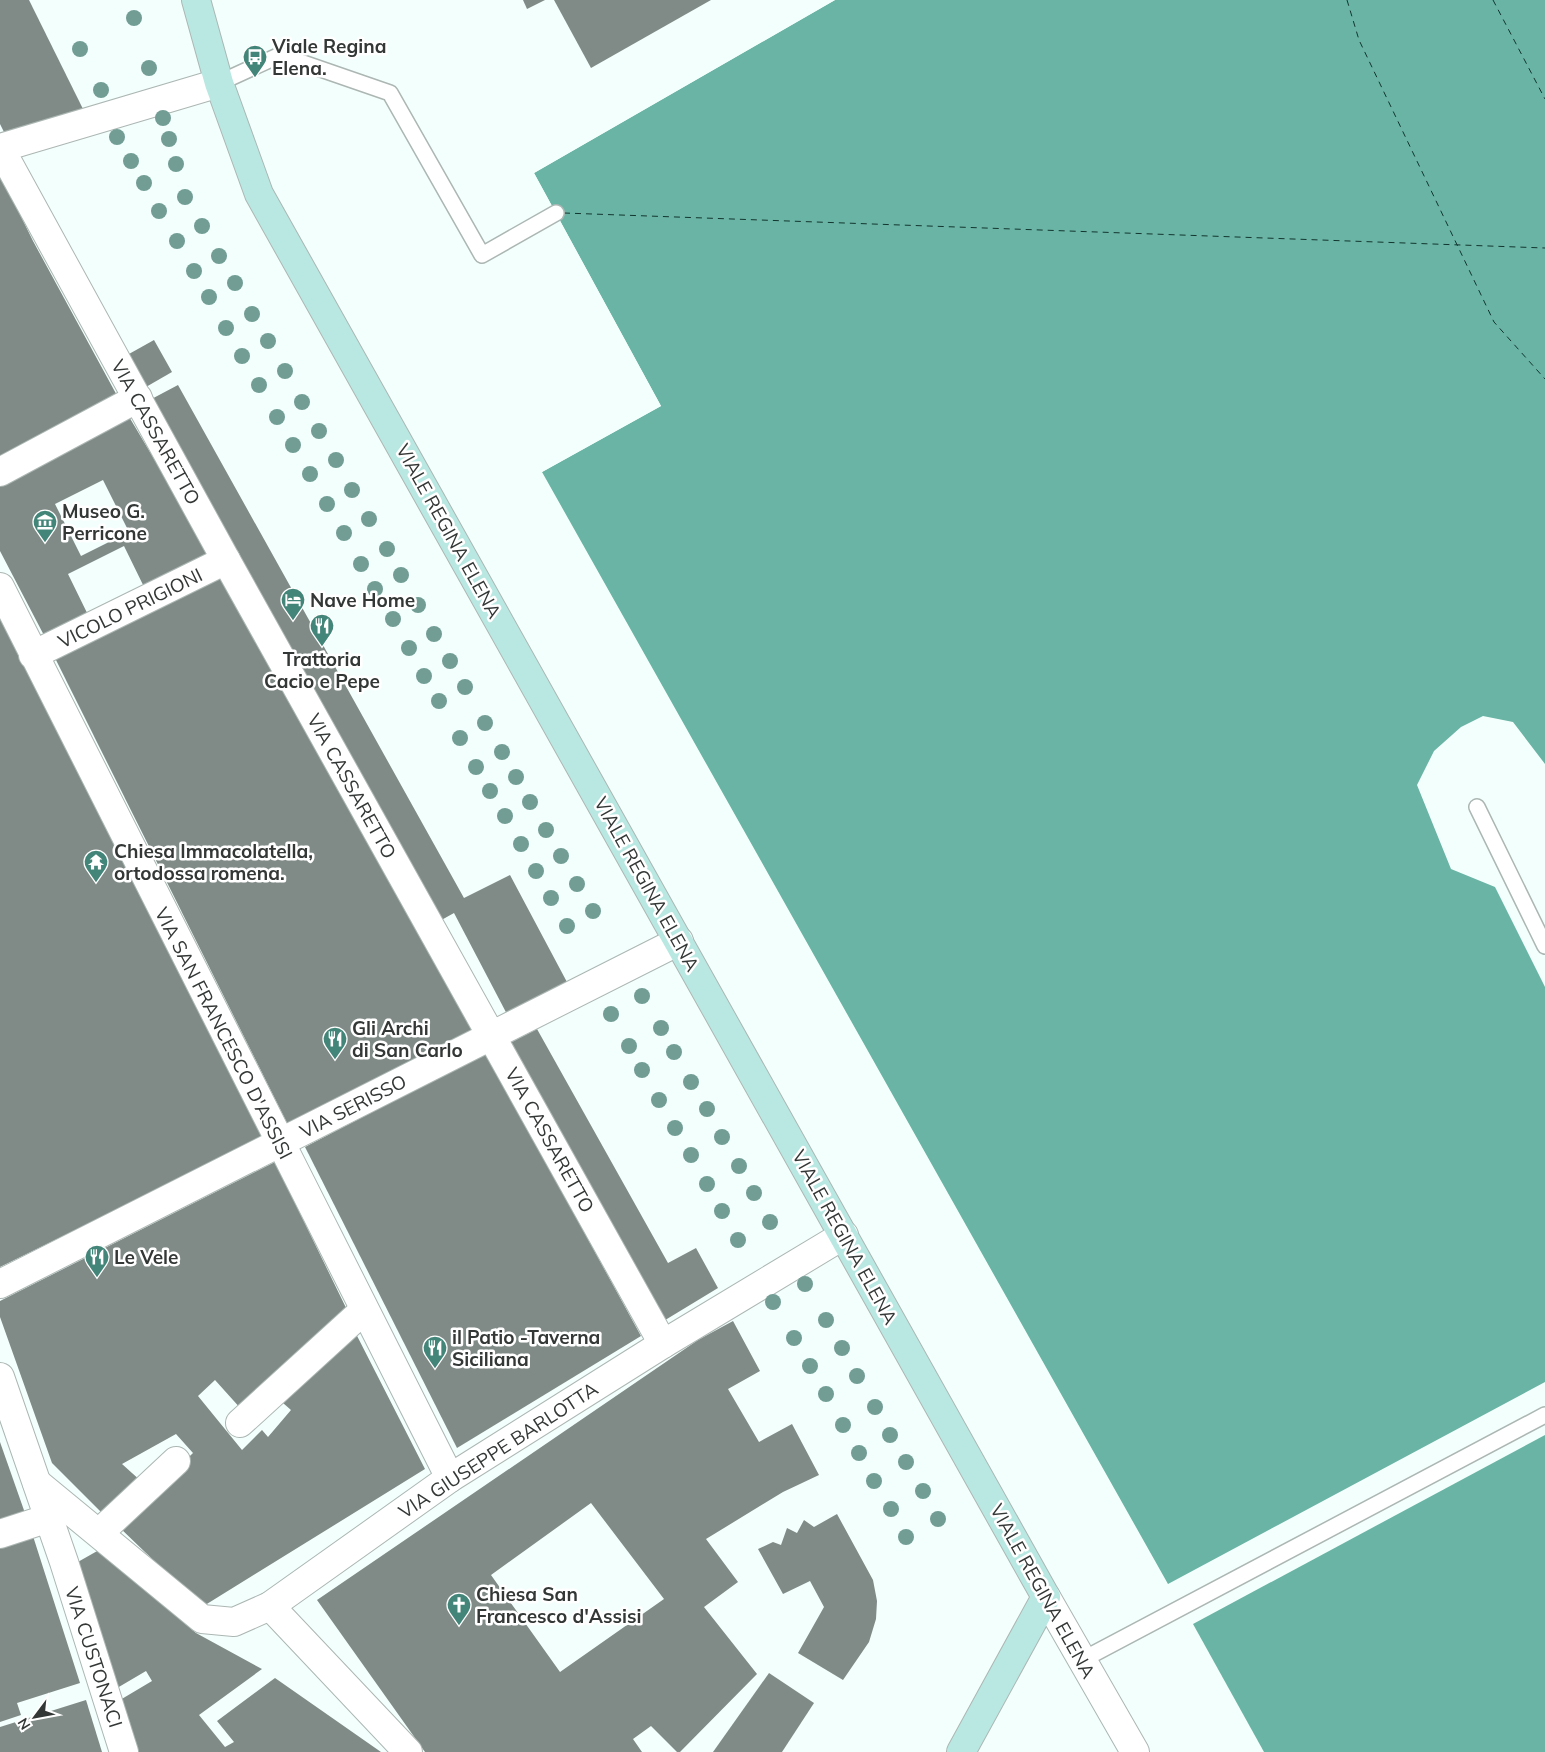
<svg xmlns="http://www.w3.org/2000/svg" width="1545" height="1752" font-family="Mulish,sans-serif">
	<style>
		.water { fill: #6ab4a5 }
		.pier { fill: #f3fffc }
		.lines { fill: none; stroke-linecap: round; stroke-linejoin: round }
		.ferry { stroke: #12362f; stroke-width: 1; stroke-dasharray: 6 5; stroke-linecap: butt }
		.building { fill: #808b88; fill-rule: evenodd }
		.lane-casing { stroke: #acb7b4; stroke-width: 18 }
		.street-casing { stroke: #acb7b4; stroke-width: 30 }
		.secondary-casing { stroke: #acb7b4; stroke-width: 30 }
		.lane { stroke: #fff; stroke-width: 15 }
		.street { stroke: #fff; stroke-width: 28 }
		.secondary { stroke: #b9e8e2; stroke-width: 28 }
		.tree { fill: #729d95 }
		.labels { text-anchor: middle; stroke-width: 5; stroke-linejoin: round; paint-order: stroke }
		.poi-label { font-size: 19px; font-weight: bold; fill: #333736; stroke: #fff; text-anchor: start }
		.street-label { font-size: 19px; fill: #333736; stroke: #fff }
	</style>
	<rect width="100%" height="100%" fill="#f3fffc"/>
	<g class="water">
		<path d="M 835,0 L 1545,0 L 1545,764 L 1513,722 L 1483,716 L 1461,727 L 1434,751 L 1417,785 L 1451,869 L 1495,887 L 1545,987 L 1545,1382 L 1168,1584 L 542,472 L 661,406 L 534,173 Z"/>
		<path d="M 1545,1435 L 1545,1752 L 1264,1752 L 1193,1624 Z"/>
	</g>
	<path class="pier" d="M 830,0 L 835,0 L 534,173 L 661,406 L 542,472 L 541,470 L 658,405 L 531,172 Z"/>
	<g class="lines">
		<g class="ferry">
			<path d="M 1347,0 L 1359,40 L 1494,322 L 1545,379"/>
			<path d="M 1493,0 L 1545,99"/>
			<path d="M 564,213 L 1545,248"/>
		</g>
	</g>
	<g class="building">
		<path d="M 0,0 L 29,0 L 83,109 L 6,136 L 0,124 Z"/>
		<path d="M 523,0 L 545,0 L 527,9 Z"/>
		<path d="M 554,0 L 711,0 L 591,68 Z"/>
		<path d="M 0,174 L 33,241 L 120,401 L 0,463 Z"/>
		<path d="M 154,340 L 172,372 L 139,391 L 120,359 Z"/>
		<path d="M 178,385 L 464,898 L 510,875 L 568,984 L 509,1018 L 454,913 L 436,923 L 144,403 Z"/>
		<path d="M 128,415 L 214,560 L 147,593 L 124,546 L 68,574 L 91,621 L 48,643 L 0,551 L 0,480 ZM 103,480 L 129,532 L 81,556 L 55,504 Z"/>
		<path d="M 219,570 L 477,1031 L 290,1129 L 52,652 Z"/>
		<path d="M 0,617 L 263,1138 L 0,1267 Z"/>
		<path d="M 537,1029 L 668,1263 L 696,1248 L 718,1288 L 657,1325 L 506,1045 Z"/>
		<path d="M 486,1053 L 641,1336 L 457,1448 L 305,1147 Z"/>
		<path d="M 275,1162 L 350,1316 L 242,1410 L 215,1380 L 198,1396 L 242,1450 L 262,1430 L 268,1437 L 291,1410 L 275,1396 L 352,1326 L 425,1469 L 202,1607 L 118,1526 L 193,1453 L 176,1434 L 122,1464 L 142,1482 L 103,1514 L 52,1463 L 0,1317 L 0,1301 Z"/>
		<path d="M 733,1321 L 760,1371 L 728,1389 L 759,1442 L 792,1424 L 819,1475 L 783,1492 L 706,1539 L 738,1582 L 704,1607 L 757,1674 L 680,1752 L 677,1752 L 651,1726 L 633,1739 L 642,1752 L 425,1752 L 317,1600 L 698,1340 ZM 591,1503 L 664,1599 L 560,1672 L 491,1575 Z"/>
		<path d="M 0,1442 L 26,1516 L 0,1525 Z"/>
		<path d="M 837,1514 L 873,1580 L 877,1601 L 876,1619 L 869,1642 L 843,1680 L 798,1653 L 824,1607 L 810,1581 L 783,1594 L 758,1549 L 773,1542 L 781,1545 L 787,1528 L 797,1533 L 804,1520 L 814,1527 Z"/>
		<path d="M 32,1533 L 80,1683 L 17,1703 L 21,1715 L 0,1722 L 0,1544 Z"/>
		<path d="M 99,1550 L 196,1633 L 262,1669 L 199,1715 L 225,1747 L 234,1742 L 217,1721 L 275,1678 L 381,1752 L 130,1752 L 115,1703 L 152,1681 L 146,1671 L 112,1691 L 69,1567 Z"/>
		<path d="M 769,1673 L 814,1703 L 782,1752 L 713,1752 Z"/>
		<path d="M 86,1700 L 102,1752 L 0,1752 L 0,1727 Z"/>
	</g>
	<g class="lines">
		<defs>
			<g id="lane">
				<path d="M 219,83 L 280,55 L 390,93 L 482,255 L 556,213"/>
				<path d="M 1477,807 L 1545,946"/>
				<path d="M 1082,1660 L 1545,1415"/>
			</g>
			<g id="street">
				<path d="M 0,148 L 226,560 L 663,1344"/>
				<path d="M 0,148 L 219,83"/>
				<path d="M 0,472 L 138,398"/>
				<path d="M 0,587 L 450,1478"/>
				<path d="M 33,655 L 226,560"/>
				<path d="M 0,1284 L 679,941"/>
				<path d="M 0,1377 L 64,1562 L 124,1752"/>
				<path d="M 240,1423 L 364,1310"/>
				<path d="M 37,1483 L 202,1619 L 234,1622 L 270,1606 L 450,1478 L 663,1344 L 844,1235"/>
				<path d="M 99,1533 L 176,1461"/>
				<path d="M 0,1534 L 49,1518"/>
				<path d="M 1046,1597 L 1135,1752"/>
				<path d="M 270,1606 L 408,1752"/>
			</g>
			<path id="secondary" d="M 196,0 L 219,83 L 259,194 L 1046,1597 L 961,1752"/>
		</defs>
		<use href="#lane" class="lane-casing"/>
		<use href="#street" class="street-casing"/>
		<use href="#secondary" class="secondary-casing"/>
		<use href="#lane" class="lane"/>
		<use href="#street" class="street"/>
		<use href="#secondary" class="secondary"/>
	</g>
	<g class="tree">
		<circle cx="134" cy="18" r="8"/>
		<circle cx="80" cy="49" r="8"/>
		<circle cx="149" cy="68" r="8"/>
		<circle cx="101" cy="90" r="8"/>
		<circle cx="163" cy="118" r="8"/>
		<circle cx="117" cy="137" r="8"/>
		<circle cx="169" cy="139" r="8"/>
		<circle cx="131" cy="161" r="8"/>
		<circle cx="176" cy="164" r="8"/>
		<circle cx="144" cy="183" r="8"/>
		<circle cx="185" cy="197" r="8"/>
		<circle cx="159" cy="211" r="8"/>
		<circle cx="202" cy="226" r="8"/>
		<circle cx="177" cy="241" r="8"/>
		<circle cx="219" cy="256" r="8"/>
		<circle cx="194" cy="271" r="8"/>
		<circle cx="235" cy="283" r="8"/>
		<circle cx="209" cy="297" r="8"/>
		<circle cx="252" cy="314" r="8"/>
		<circle cx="226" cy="328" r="8"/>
		<circle cx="268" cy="341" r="8"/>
		<circle cx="242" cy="356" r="8"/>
		<circle cx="285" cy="371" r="8"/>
		<circle cx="259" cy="385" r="8"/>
		<circle cx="302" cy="402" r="8"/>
		<circle cx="277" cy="417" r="8"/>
		<circle cx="319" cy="431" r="8"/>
		<circle cx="293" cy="445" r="8"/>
		<circle cx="336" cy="460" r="8"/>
		<circle cx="310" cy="474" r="8"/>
		<circle cx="352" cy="490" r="8"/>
		<circle cx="327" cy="504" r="8"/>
		<circle cx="369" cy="519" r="8"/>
		<circle cx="344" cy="533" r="8"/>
		<circle cx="387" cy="549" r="8"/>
		<circle cx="361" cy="564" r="8"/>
		<circle cx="401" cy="575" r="8"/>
		<circle cx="375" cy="589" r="8"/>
		<circle cx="418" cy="605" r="8"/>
		<circle cx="393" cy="619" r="8"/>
		<circle cx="434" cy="634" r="8"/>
		<circle cx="409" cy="648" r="8"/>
		<circle cx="450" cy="661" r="8"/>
		<circle cx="424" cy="676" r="8"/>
		<circle cx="465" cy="687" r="8"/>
		<circle cx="439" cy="701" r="8"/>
		<circle cx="485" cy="723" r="8"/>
		<circle cx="460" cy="738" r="8"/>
		<circle cx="502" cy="752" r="8"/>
		<circle cx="476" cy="767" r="8"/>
		<circle cx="516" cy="777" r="8"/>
		<circle cx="490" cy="791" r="8"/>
		<circle cx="530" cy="802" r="8"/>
		<circle cx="505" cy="816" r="8"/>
		<circle cx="546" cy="830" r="8"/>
		<circle cx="521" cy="844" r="8"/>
		<circle cx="561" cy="856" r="8"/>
		<circle cx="536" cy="871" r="8"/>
		<circle cx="577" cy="884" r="8"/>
		<circle cx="551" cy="898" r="8"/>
		<circle cx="593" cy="911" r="8"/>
		<circle cx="567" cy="926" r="8"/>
		<circle cx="642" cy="996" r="8"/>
		<circle cx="611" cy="1014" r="8"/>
		<circle cx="661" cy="1028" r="8"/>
		<circle cx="629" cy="1046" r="8"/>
		<circle cx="674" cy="1052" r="8"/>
		<circle cx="642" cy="1070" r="8"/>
		<circle cx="691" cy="1082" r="8"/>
		<circle cx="659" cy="1100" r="8"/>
		<circle cx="707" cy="1109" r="8"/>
		<circle cx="675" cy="1128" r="8"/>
		<circle cx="722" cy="1137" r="8"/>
		<circle cx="691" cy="1155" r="8"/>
		<circle cx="739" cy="1166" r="8"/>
		<circle cx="707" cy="1184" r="8"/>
		<circle cx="754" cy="1193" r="8"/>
		<circle cx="722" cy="1211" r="8"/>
		<circle cx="770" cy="1222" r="8"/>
		<circle cx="738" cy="1240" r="8"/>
		<circle cx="805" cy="1284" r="8"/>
		<circle cx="773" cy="1302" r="8"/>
		<circle cx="826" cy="1320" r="8"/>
		<circle cx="794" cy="1338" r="8"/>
		<circle cx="842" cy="1348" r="8"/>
		<circle cx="810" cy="1366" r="8"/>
		<circle cx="857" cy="1376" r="8"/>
		<circle cx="826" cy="1394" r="8"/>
		<circle cx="875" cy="1407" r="8"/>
		<circle cx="843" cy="1425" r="8"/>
		<circle cx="890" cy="1435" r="8"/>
		<circle cx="859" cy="1453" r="8"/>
		<circle cx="906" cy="1462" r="8"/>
		<circle cx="874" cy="1481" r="8"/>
		<circle cx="923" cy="1491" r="8"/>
		<circle cx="891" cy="1509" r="8"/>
		<circle cx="938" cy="1519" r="8"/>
		<circle cx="906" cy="1537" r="8"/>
	</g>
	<defs>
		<symbol id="bus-pin" viewBox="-11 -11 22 30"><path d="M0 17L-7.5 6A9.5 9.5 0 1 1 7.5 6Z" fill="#438679" stroke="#fff"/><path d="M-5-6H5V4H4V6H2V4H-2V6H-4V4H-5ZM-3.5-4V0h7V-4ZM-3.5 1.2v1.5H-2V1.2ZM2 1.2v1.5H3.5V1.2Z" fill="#fff"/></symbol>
		<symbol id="museum-pin" viewBox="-11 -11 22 30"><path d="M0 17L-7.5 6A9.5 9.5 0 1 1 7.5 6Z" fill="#438679" stroke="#fff"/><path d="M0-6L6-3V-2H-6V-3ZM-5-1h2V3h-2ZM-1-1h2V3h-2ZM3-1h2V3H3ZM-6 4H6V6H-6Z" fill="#fff"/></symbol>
		<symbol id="hotel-pin" viewBox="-11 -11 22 30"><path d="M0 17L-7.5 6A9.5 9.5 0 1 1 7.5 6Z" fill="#438679" stroke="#fff"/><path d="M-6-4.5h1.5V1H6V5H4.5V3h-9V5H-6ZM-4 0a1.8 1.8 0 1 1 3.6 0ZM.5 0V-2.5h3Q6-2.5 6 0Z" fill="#fff"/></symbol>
		<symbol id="restaurant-pin" viewBox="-11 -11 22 30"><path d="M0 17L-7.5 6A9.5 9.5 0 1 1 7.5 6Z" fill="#438679" stroke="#fff"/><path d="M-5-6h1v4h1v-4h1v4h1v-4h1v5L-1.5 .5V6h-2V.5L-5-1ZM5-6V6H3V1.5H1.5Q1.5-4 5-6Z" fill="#fff"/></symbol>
		<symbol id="temple-pin" viewBox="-11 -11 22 30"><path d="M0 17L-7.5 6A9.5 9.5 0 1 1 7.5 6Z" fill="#438679" stroke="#fff"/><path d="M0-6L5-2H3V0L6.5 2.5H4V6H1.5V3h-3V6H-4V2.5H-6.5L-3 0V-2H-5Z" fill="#fff"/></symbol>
		<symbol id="church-pin" viewBox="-11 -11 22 30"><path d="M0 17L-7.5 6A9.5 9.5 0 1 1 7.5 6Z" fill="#438679" stroke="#fff"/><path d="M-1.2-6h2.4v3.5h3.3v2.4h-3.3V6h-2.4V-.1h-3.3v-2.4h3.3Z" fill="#fff"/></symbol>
	</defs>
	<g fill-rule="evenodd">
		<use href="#bus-pin" x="241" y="43" width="28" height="38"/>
		<use href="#museum-pin" x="31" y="508" width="28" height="38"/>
		<use href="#hotel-pin" x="279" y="586" width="28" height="38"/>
		<use href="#restaurant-pin" x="308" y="612" width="28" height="38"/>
		<use href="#temple-pin" x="82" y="848" width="28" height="38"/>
		<use href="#restaurant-pin" x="321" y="1025" width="28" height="38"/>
		<use href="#restaurant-pin" x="83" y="1243" width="28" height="38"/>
		<use href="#restaurant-pin" x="421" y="1334" width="28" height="38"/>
		<use href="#church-pin" x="445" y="1591" width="28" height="38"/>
	</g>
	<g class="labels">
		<g class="poi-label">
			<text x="272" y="53">Viale Regina<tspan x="272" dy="22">Elena.</tspan></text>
			<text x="62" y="518">Museo G.<tspan x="62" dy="22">Perricone</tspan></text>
			<text x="310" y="607">Nave Home</text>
			<text x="322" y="666" text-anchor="middle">Trattoria<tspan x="322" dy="22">Cacio e Pepe</tspan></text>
			<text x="114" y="858">Chiesa Immacolatella,<tspan x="114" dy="22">ortodossa romena.</tspan></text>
			<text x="352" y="1035">Gli Archi<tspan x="352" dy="22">di San Carlo</tspan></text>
			<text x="114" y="1264">Le Vele</text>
			<text x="452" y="1344">il Patio -Taverna<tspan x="452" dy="22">Siciliana</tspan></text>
			<text x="476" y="1601">Chiesa San<tspan x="476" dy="22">Francesco d'Assisi</tspan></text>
		</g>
		<g class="street-label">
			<text transform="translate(156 432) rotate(61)" y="7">VIA CASSARETTO</text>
			<text transform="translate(449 531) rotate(61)" y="7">VIALE REGINA ELENA</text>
			<text transform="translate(130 608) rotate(-26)" y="7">VICOLO PRIGIONI</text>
			<text transform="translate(352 786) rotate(61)" y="7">VIA CASSARETTO</text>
			<text transform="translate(647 884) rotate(61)" y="7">VIALE REGINA ELENA</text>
			<text transform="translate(224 1033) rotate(63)" y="7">VIA SAN FRANCESCO D'ASSISI</text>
			<text transform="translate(353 1106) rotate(-27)" y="7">VIA SERISSO</text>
			<text transform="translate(550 1140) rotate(61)" y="7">VIA CASSARETTO</text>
			<text transform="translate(845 1237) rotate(61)" y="7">VIALE REGINA ELENA</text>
			<text transform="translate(498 1450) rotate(-33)" y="7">VIA GIUSEPPE BARLOTTA</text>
			<text transform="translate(1043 1591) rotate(61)" y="7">VIALE REGINA ELENA</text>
			<text transform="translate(94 1657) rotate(72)" y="7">VIA CUSTONACI</text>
		</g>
	</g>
	<g transform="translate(35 1717) rotate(238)" stroke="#ffffff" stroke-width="4" paint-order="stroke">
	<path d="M0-4L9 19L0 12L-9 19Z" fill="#333736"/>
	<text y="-8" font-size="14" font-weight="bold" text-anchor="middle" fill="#333736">N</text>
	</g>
</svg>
